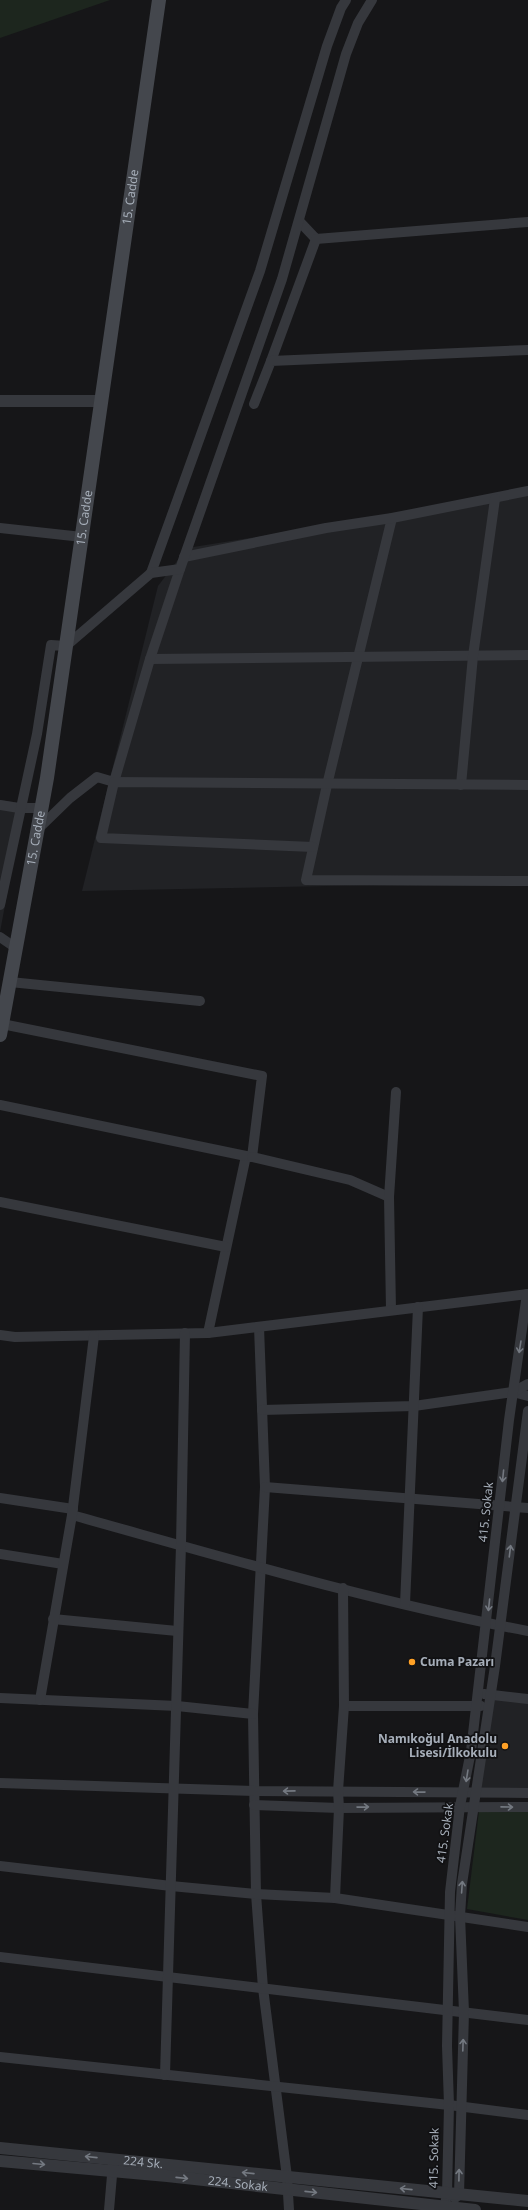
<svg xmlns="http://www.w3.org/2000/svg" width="528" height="2210" font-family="'Noto Sans',sans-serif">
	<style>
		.built { fill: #212225 }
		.green { fill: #1d261e }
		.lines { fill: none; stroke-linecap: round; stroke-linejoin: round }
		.minor { stroke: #36383d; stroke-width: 10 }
		.tertiary { stroke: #36383d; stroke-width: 12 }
		.secondary { stroke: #44474d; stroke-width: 14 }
		.oneway { stroke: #747981 }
		.poi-dot { fill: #ffa126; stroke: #111113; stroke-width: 1.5 }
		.labels { text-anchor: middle; stroke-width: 3.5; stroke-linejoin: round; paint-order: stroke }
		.street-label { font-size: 12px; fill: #a6aeb9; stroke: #111113 }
		.poi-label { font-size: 12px; font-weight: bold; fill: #a6aeb9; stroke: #111113; text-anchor: start }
	</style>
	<rect width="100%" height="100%" fill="#161618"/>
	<g class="built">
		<path d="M 528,494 L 528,882 L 82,891 L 158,586 L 187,548 Z"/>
		<path d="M 0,800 L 24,804 L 0,932 Z"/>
		<path d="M 490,1695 L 528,1699 L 528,1793 L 476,1793 Z"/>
	</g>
	<g class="green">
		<path d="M 0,0 L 110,0 L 0,38 Z"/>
		<path d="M 479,1811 L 528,1812 L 528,1920 L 467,1909 Z"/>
	</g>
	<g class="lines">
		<g class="minor">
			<path d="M 299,221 L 316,239 L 528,222"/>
			<path d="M 271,361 L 316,239"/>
			<path d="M 254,404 L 271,361 L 528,350"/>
			<path d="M 392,518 L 327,785 L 306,880 L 528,881"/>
			<path d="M 0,528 L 82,537"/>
			<path d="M 184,557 L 326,528 L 392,518 L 528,491"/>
			<path d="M 151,573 L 260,271 L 327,46 L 341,8 L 346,0"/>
			<path d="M 150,659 L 528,655"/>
			<path d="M 461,785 L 473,656 L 495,499"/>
			<path d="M 0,805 L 19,808 L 41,808"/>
			<path d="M 37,830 L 70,798 L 97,777 L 114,782 L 150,659 L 180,569"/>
			<path d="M 313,847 L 101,838 L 114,782 L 528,785"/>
			<path d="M 0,905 L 37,734 L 51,645 L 66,646 L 151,573 L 180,569 L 282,279 L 346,54 L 358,23 L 372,0"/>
			<path d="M 0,937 L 16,948"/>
			<path d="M 10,982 L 200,1001"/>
			<path d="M 2,1024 L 262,1076 L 252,1157 L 246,1156 L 208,1333"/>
			<path d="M 0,1105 L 246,1156"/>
			<path d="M 252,1157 L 350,1180 L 389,1197"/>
			<path d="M 0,1202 L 226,1247"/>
			<path d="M 391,1310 L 389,1197 L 396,1092"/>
			<path d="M 259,1327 L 265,1487 L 253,1714 L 256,1894 L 263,1988 L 287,2177 L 289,2210"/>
			<path d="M 0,1335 L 15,1337 L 208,1333 L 528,1294"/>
			<path d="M 513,1392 L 528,1396"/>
			<path d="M 262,1410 L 414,1406 L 513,1392 L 528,1384"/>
			<path d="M 265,1487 L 528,1508"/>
			<path d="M 0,1498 L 73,1509"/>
			<path d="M 72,1515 C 223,1557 374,1602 528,1631"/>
			<path d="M 0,1554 L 63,1564"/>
			<path d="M 405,1604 L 418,1307"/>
			<path d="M 53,1619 L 177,1631"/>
			<path d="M 484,1694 L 528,1699"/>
			<path d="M 0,1698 L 177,1706 L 253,1714"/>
			<path d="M 40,1700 L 72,1515 L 94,1336"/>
			<path d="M 344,1706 L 481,1706"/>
			<path d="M 0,1783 L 254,1791 L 528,1793"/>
			<path d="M 254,1805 L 339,1808 L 528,1807"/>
			<path d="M 0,1866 L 171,1886 L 256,1894 L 335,1898 L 528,1927"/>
			<path d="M 335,1898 L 339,1808 L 338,1791 L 344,1706 L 343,1588"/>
			<path d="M 0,1957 L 528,2020"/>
			<path d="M 0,2057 L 449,2105 L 528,2115"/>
			<path d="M 165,2075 L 181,1545 L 185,1333"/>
			<path d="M 455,2198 L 459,2195 L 464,2012 L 460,1916 L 462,1884 L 495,1666 L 528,1411"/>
			<path d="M 109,2210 L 113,2164"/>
			<path d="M 444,2210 L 447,2194 L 449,2105 L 447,2046 L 450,1892 L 460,1806 L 471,1751 L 509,1420 L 527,1294"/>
		</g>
		<g class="tertiary">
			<path d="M 0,401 L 101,401"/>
			<path id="s1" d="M 0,2148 L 528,2201"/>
			<path id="s2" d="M 0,2161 L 167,2176 L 475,2210"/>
		</g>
		<path class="secondary" id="s3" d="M 0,1035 L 47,778 L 159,0"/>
	</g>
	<defs><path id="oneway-shaft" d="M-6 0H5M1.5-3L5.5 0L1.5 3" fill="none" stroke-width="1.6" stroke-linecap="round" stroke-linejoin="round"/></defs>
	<g class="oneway">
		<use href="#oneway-shaft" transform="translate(520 1347) rotate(99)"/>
		<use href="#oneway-shaft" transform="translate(503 1476) rotate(96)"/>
		<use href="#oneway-shaft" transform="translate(510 1551) rotate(-83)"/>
		<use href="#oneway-shaft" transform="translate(489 1605) rotate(96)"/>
		<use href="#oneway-shaft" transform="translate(467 1776) rotate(99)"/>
		<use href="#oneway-shaft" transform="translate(289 1791) rotate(179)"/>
		<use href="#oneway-shaft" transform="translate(419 1792) rotate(-179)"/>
		<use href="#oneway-shaft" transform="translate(363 1807) rotate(-1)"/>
		<use href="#oneway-shaft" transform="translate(507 1807) rotate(1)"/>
		<use href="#oneway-shaft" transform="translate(462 1887) rotate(-86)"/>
		<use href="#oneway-shaft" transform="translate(463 2045) rotate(-88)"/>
		<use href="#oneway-shaft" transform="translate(91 2157) rotate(-174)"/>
		<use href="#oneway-shaft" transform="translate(39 2164) rotate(5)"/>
		<use href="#oneway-shaft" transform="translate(248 2173) rotate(-174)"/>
		<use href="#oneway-shaft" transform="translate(459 2175) rotate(-89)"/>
		<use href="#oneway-shaft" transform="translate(182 2178) rotate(6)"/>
		<use href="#oneway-shaft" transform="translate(406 2189) rotate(-174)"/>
		<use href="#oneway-shaft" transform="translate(311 2192) rotate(6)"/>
	</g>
	<g class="poi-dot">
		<circle cx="412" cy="1662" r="4"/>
		<circle cx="505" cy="1746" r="4"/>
	</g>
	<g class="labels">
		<g class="street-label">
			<text dy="4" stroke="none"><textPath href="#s3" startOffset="848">15. Cadde</textPath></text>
			<text dy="4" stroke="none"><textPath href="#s3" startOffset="524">15. Cadde</textPath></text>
			<text dy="4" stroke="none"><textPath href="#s3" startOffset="200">15. Cadde</textPath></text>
			<text transform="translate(486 1512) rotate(-84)" y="4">415. Sokak</text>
			<text transform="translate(445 1833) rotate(-82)" y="4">415. Sokak</text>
			<text transform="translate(434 2158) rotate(-89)" y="4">415. Sokak</text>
			<text dy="4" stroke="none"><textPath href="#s1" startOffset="144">224 Sk.</textPath></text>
			<text dy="4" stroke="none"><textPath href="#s2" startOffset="239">224. Sokak</textPath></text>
		</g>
		<g class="poi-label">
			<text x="420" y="1666">Cuma Pazarı</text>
			<text x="497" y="1743" text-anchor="end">Namıkoğul Anadolu<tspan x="497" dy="14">Lisesi/İlkokulu</tspan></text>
		</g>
	</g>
</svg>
